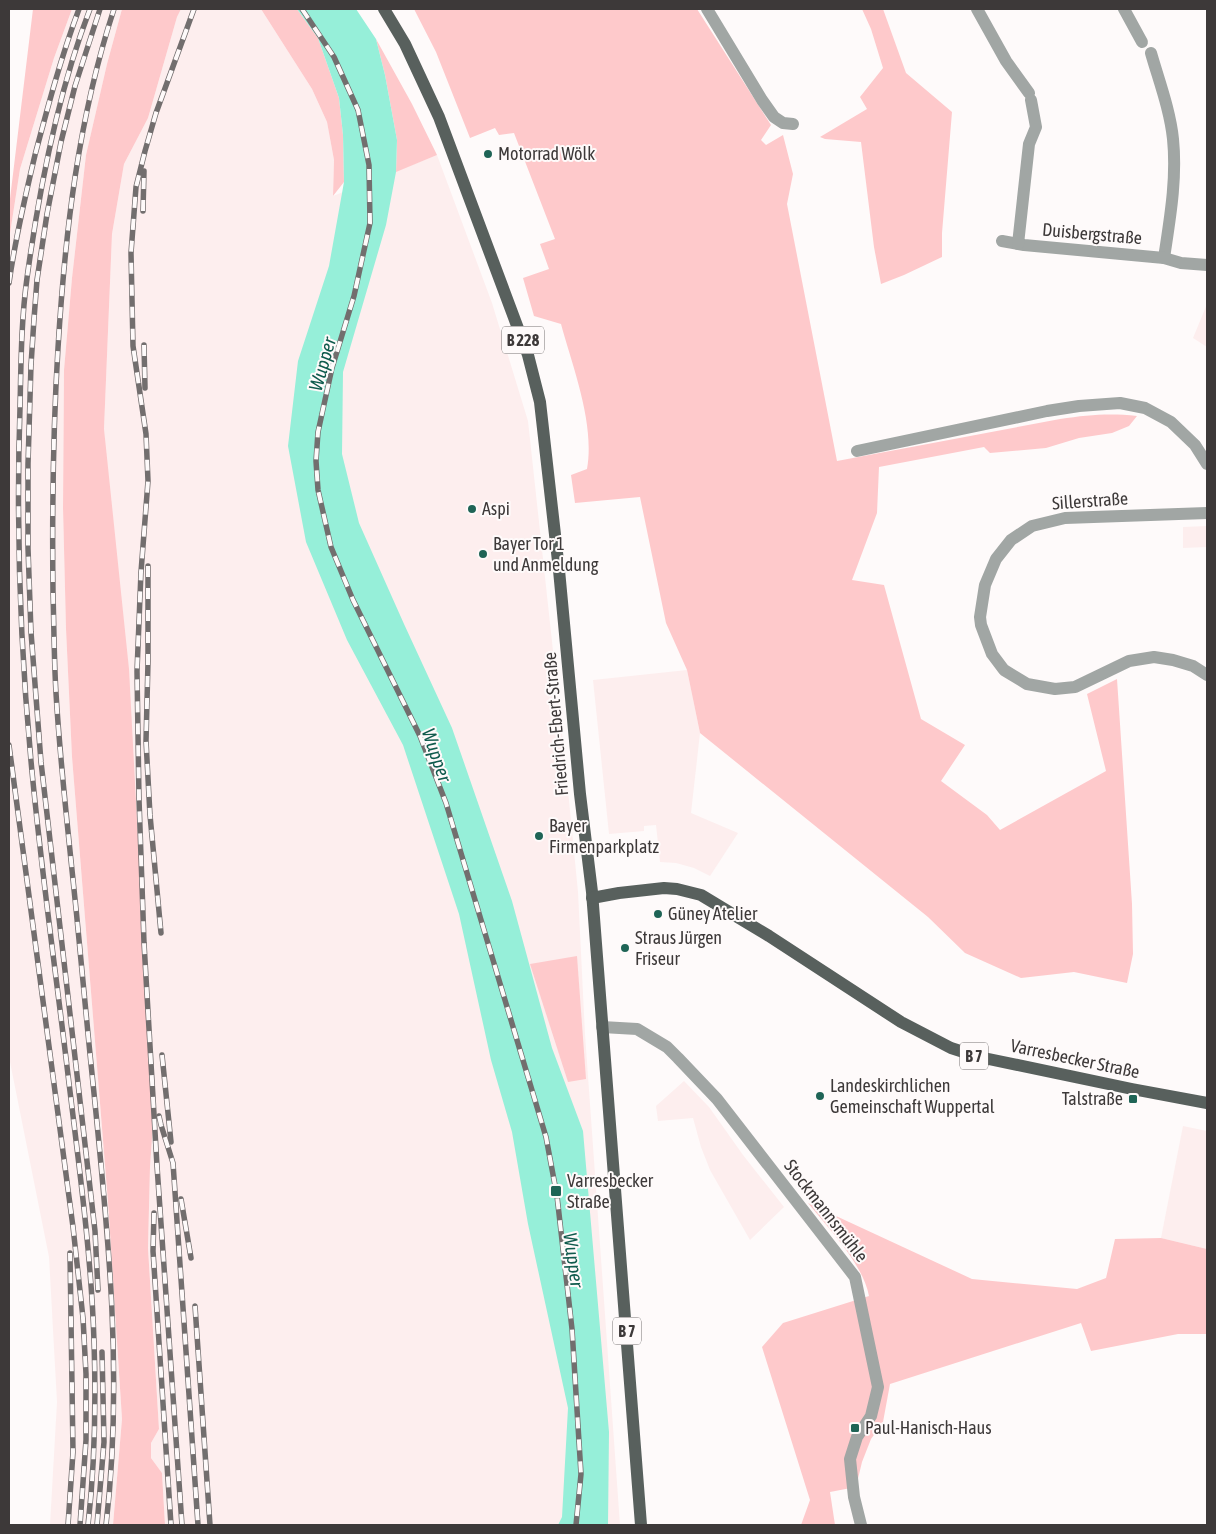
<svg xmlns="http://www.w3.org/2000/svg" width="1216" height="1534" font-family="'Asap Condensed',sans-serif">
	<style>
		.built { fill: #fdeeee }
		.green { fill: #fec9cb }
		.water { fill: #96efd9 }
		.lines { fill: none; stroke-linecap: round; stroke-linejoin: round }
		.street { stroke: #a1a6a4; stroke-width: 12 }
		.primary { stroke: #58605d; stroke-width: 12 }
		.rail-casing { stroke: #726e6e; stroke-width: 5.5 }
		.rail { stroke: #fefafa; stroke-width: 4; stroke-dasharray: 11; stroke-linecap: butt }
		.poi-dot { fill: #1f6456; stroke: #fefafa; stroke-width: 2 }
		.labels { text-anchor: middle; stroke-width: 4; stroke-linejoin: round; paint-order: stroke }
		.shield { fill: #fefafa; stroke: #777373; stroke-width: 1 }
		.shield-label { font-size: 16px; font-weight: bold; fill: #3d3939 }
		.poi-label { font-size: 18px; fill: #3d3939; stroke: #fefafa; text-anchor: start }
		.street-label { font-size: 18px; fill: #3d3939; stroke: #fefafa }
		.water-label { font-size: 19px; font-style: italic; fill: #105b4d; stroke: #fefafa }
	</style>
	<rect width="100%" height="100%" fill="#fefafa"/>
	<g class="built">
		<path d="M 72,9 L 122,9 L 107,64 L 86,155 L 72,278 L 64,370 L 63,508 L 66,629 L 72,757 L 108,1202 L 122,1419 L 113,1525 L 50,1525 L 57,1402 L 49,1257 L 10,1062 L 9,1042 L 9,240 L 20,169 L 54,58 Z"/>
		<path d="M 181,9 L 261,9 L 312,89 L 327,122 L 334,160 L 333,196 L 437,155 L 492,303 L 528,421 L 566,770 L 578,892 L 585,1034 L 620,1525 L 165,1525 L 162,1473 L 151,1458 L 151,1443 L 159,1429 L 148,1248 L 150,1167 L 153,1124 L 107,499 L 104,429 L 112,234 L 124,164 L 148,118 L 177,17 Z"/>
		<path d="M 1207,304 L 1206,331 L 1207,347 L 1193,338 Z"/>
		<path d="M 1207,526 L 1207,547 L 1183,548 L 1183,527 Z"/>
		<path d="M 687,670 L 700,733 L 691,813 L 738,833 L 710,876 L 694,868 L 676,863 L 660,862 L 656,825 L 644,826 L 644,831 L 609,834 L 593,680 Z"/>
		<path d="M 684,1081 L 709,1107 L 743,1155 L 784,1207 L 750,1240 L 710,1170 L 701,1147 L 693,1118 L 658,1121 L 656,1106 Z"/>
		<path d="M 1183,1126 L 1207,1131 L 1207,1249 L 1161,1238 Z"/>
	</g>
	<g class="green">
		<path d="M 33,9 L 72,9 L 54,58 L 20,169 L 9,240 L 9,207 Z"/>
		<path d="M 122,9 L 181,9 L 177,17 L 148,118 L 124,164 L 112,234 L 104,429 L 129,669 L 153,1124 L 150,1167 L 148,1248 L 159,1429 L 151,1443 L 151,1458 L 162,1473 L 165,1525 L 113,1525 L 122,1419 L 108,1202 L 72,757 L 66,629 L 63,508 L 64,370 L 72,278 L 86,155 L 107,64 Z"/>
		<path d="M 261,9 L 297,9 L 318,38 L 339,98 L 343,135 L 344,182 L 333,196 L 334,160 L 327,122 L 312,89 Z"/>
		<path d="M 414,9 L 697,9 L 771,125 L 761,140 L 766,145 L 783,135 L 793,174 L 787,204 L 837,461 L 1060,419 C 1088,415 1109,413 1137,416 L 1129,426 L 1112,433 L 1079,438 L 1046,448 L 990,453 L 984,447 L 879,467 L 877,513 L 852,580 L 884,585 L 921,719 L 965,745 L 941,781 L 987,815 L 1000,830 L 1106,771 L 1087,694 L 1117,679 L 1132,904 L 1133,954 L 1127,983 L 1074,972 L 1021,978 L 965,953 L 928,917 L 700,733 L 687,670 L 666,623 L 640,497 L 575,503 L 571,475 L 587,469 C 595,424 573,368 561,324 L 534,316 L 523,278 L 549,269 L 540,244 L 555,239 L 514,133 L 499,135 L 495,128 L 470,138 L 436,52 Z"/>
		<path d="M 862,9 L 883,9 L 906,73 L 952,112 L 942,233 L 942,257 L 904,275 L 881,284 L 874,247 L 861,142 L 825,139 L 820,137 L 867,109 L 860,97 L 883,68 L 871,29 Z"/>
		<path d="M 376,39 L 412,104 L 437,155 L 396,172 L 397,140 L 385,75 Z"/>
		<path d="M 577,956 L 586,1079 L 568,1082 L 530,964 Z"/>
		<path d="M 808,1203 L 972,1279 L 1077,1289 L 1106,1278 L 1115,1239 L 1161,1238 L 1207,1249 L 1207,1334 L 1178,1334 L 1091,1351 L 1081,1323 L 890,1384 L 883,1422 L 871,1439 L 862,1462 L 856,1487 L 830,1492 L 835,1525 L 801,1525 L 810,1500 L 762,1347 L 783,1323 L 869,1296 C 863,1264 829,1229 808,1203 Z"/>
	</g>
	<path class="water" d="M 297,9 L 356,9 L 376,39 L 385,75 L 397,140 L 396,172 L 386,225 L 343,372 L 342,454 L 359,523 L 404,624 L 452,728 L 512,901 L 552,1048 L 583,1131 L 609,1432 L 608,1525 L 558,1525 L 562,1517 L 568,1408 L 528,1224 L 512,1132 L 491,1060 L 459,914 L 403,745 L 347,640 L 306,542 L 288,446 L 298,361 L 329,266 L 344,182 L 343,135 L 339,98 L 318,38 Z"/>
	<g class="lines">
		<g class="street">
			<path d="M 707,9 L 762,100 L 774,117 L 783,123 L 793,124"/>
			<path d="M 977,9 L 1006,61 L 1029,93"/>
			<path d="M 1124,9 L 1142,42"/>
			<path d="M 1151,53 C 1159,81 1170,110 1173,139 C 1177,179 1170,218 1164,258"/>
			<path d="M 1002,241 L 1024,245 L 1164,258 L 1181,263 L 1207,265"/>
			<path d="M 1018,244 L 1029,144 L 1036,127 L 1031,100"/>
			<path d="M 857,451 L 1047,411 L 1079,406 L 1120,403 L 1145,408 L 1171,422 L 1195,445 L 1207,464"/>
			<path d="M 1207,513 L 1065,518 L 1032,526 L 1011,540 L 996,559 L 985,585 L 980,617 L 981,625 L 992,654 L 1004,670 L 1027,684 L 1055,689 L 1075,687 L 1129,661 L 1154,657 L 1173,660 L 1193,666 L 1207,675"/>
			<path d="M 602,1027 L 637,1029 L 667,1047 L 678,1058 L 717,1099 L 855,1277 L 878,1387 L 871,1416 L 857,1437 L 850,1459 L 854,1497 L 861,1525"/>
		</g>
		<g class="primary">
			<path d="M 384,9 L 405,44 L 439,117 L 528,355 L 540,402 L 559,570 L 580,794 L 592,892 L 641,1525"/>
			<path d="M 592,898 L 619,893 L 664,888 L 677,889 L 701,895 L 769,936 L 901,1022 L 951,1048 L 979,1057 L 1132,1089 L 1207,1103"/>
		</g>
		<defs>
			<g id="rail">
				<path d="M 302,9 L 334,57 L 358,110 L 369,165 L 370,223 L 354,296 L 332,368 L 318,432 L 316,461 L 318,490 L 331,547 L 353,600 L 420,736 L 446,803 L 546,1137 L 557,1196 L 572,1329 L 581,1474 L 576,1525"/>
				<path d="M 143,211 L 144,171"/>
				<path d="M 9,283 C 15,240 25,197 35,155 C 48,106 61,57 79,9"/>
				<path d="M 144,345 L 145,388"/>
				<path d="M 148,566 L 148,662 L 146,741 L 150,815 L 161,933"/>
				<path d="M 9,745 L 73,1227 L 83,1318 L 86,1374 L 86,1440 L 80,1525"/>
				<path d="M 162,1055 L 171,1142"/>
				<path d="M 159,1116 L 161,1125 L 173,1163 L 198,1525"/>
				<path d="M 181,1199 L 191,1258"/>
				<path d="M 154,1213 L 153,1251 L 171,1525"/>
				<path d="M 98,1290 L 95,1231 L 41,762 L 31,632 L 28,548 L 28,464 L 31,365 L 34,319 L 37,280 L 47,214 L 61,142 L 75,86 L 100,9"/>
				<path d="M 195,1306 L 210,1525"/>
				<path d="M 68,1525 L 73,1452 L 70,1253"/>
				<path d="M 88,1525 C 95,1464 96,1402 94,1341 C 91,1247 77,1152 66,1058 C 54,959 40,860 31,761 C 20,643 16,526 20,408 C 21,365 21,321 27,278 C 39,190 58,92 90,9"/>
				<path d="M 97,1525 L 104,1442 L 102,1352"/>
				<path d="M 106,1525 C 125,1365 105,1204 89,1044 C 84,995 80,947 75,899 C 68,830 60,762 56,693 C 54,660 54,626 53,593 C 52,511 53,430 58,348 C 65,233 78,119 114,9"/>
				<path d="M 182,1525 L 157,1166 L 144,943 L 139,799 L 137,671 L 141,572 L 148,481 L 146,434 L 133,346 L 131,253 L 136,187 L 145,151 L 156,113 L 194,9"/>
			</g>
		</defs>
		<use href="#rail" class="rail-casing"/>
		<use href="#rail" class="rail"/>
	</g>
	<g class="poi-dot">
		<circle cx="488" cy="154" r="5"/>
		<circle cx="472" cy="509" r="5"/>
		<circle cx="483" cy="554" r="5"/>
		<circle cx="539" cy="836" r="5"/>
		<circle cx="658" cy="914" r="5"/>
		<circle cx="625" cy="948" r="5"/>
		<circle cx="820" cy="1096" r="5"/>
		<rect x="1128" y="1094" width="10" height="10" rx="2.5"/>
		<rect x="550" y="1185" width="12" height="12" rx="2.5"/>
		<rect x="850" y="1423" width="10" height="10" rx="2.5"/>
	</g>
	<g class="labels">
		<g class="shield">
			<rect x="502" y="326.5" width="42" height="27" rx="4"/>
			<rect x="960" y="1042.5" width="28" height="27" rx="4"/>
			<rect x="613" y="1317.5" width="28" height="27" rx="4"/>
		</g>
		<g class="shield-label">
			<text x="523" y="346">B 228</text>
			<text x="974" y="1062">B 7</text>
			<text x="627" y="1337">B 7</text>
		</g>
		<g class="poi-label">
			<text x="498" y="160">Motorrad Wölk</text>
			<text x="482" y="515">Aspi</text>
			<text x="493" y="550">Bayer Tor 1<tspan x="493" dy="21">und Anmeldung</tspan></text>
			<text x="549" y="832">Bayer<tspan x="549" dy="21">Firmenparkplatz</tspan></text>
			<text x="668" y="920">Güney Atelier</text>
			<text x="635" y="944">Straus Jürgen<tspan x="635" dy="21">Friseur</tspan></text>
			<text x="830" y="1092">Landeskirchlichen<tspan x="830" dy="21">Gemeinschaft Wuppertal</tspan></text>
			<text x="1123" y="1105" text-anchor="end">Talstraße</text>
			<text x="567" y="1187">Varresbecker<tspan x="567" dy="21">Straße</tspan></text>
			<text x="865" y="1434">Paul-Hanisch-Haus</text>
		</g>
		<g class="street-label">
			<text transform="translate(1092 234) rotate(5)" y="6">Duisbergstraße</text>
			<text transform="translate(1090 501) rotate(-4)" y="6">Sillerstraße</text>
			<text transform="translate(556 724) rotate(-95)" y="6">Friedrich-Ebert-Straße</text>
			<text transform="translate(1075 1059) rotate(12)" y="6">Varresbecker Straße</text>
			<text transform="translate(826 1211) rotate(52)" y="6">Stockmannsmühle</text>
		</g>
		<g class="water-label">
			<text transform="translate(322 364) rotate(-74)" y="7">Wupper</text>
			<text transform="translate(437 755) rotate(71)" y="7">Wupper</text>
			<text transform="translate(574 1260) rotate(82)" y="7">Wupper</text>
		</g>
	</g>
	<rect width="1216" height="1534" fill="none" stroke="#3d3939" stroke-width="20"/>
</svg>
